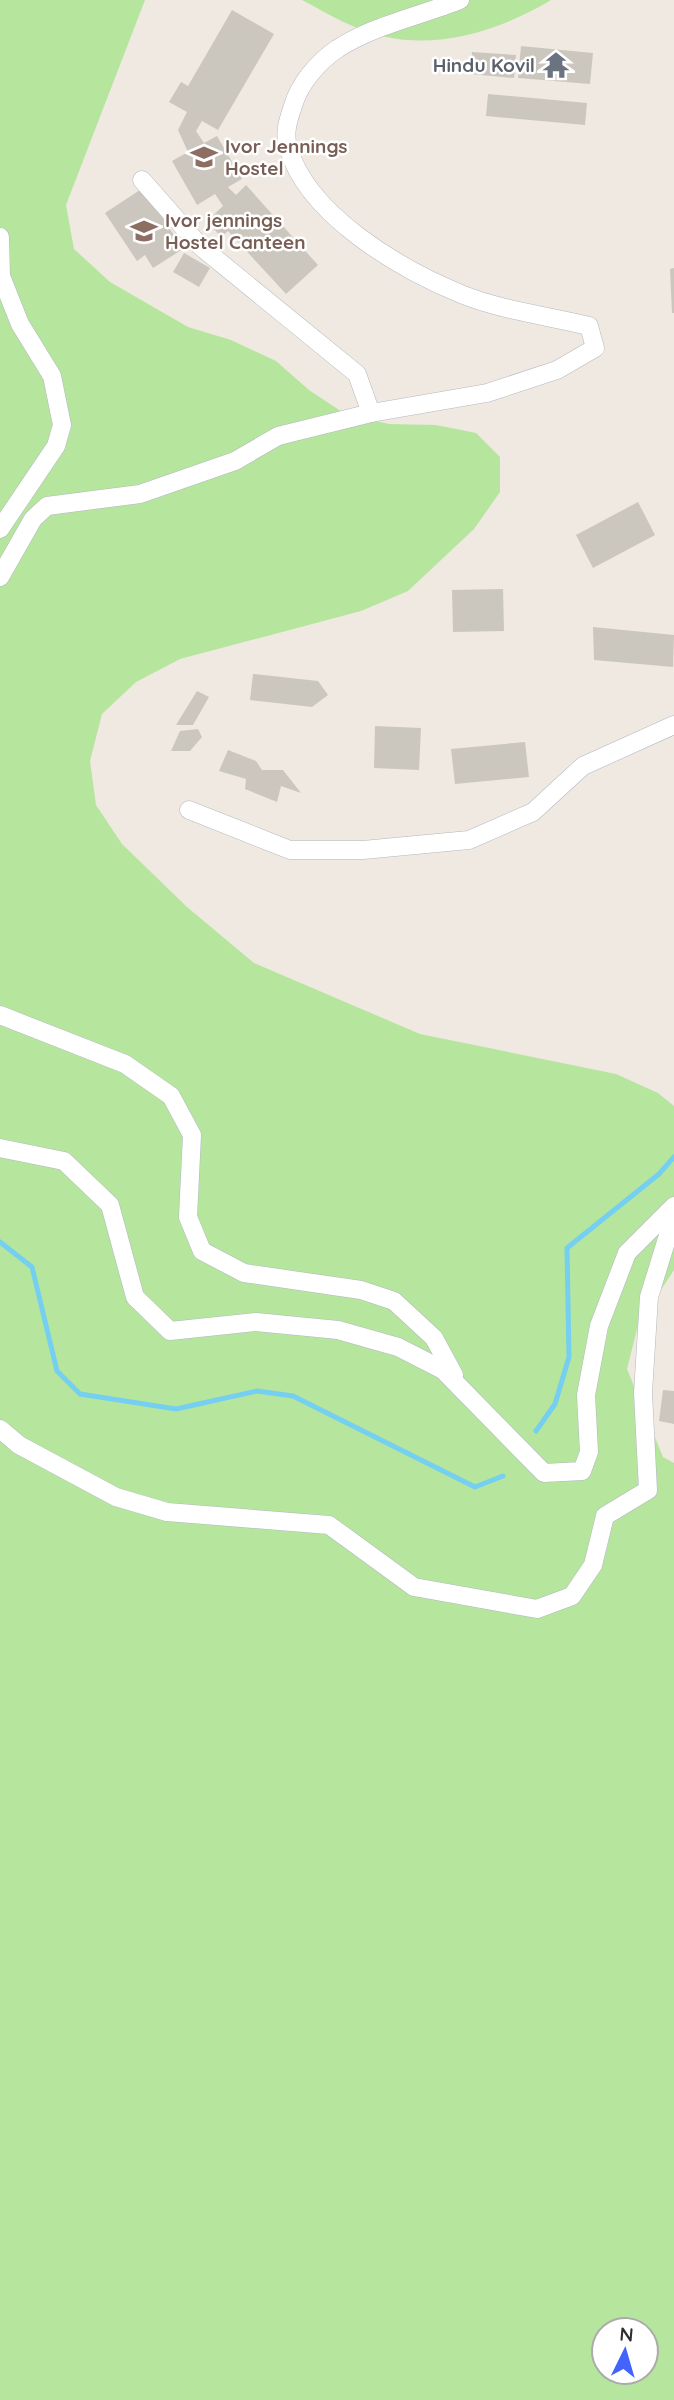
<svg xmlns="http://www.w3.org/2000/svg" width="674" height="2400" font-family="Quicksand,sans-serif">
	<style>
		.green { fill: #b6e59e; fill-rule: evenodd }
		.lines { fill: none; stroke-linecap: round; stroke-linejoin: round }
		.stream { stroke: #75cff0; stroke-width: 5 }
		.building { fill: #cbc7bf }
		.minor-casing { stroke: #b4b7c1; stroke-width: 19 }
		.minor { stroke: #fff; stroke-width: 18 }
		.labels { text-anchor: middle; stroke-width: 5; stroke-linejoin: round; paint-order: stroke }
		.worship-label { font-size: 19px; font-weight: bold; fill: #5b616d; stroke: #fff; text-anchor: end }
		.education-label { font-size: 19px; font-weight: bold; fill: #785e54; stroke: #fff; text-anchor: start }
	</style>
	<rect width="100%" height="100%" fill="#efe9e1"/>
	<g class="green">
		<path d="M 0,0 L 145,0 L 66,205 L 74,249 L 110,282 L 188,327 L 231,340 L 276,361 L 309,390 L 345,414 L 389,424 L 436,425 L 476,433 L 500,457 L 500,492 L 474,529 L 408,591 L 361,611 L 180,659 L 136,682 L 102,714 L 90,761 L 96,805 L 122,844 L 187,907 L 254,963 L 420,1034 L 616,1074 L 658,1093 L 674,1106 L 674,1270 L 638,1325 L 627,1369 L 663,1457 L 674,1463 L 674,2400 L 0,2400 ZM 604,2330 L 646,2330 L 646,2372 L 604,2372 Z"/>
		<path d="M 302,0 L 551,0 C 503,29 442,49 386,37 C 356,31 328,14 302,0 Z"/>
	</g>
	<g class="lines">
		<g class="stream">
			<path d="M 0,1242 L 32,1267 L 57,1371 L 80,1394 L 176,1409 L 257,1391 L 293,1396 L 475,1487 L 503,1476"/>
			<path d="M 536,1431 L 555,1404 L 569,1357 L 567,1248 L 659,1174 L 674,1157"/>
		</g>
	</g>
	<g class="building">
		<path d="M 232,10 L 274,34 L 218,130 L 202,121 L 196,131 L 204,143 L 217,136 L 242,179 L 228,187 L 236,195 L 246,185 L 318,265 L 286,294 L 228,231 L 221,237 L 207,221 L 223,206 L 215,194 L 197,205 L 172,161 L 188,152 L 178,130 L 187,112 L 169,102 L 181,82 L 188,86 Z"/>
		<path d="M 521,46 L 593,53 L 590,84 L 518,78 Z"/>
		<path d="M 472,52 L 516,55 L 514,78 L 470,74 Z"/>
		<path d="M 488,94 L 587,103 L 585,125 L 486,116 Z"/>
		<path d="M 143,188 L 183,249 L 153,268 L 145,255 L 137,261 L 105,213 Z"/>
		<path d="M 184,253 L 210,268 L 199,287 L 173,272 Z"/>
		<path d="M 674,268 L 674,313 L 672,313 L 670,269 Z"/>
		<path d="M 638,502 L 655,535 L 593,568 L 576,535 Z"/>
		<path d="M 503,589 L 504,631 L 453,632 L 452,590 Z"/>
		<path d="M 593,627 L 674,635 L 673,667 L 594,660 Z"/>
		<path d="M 253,674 L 318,681 L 328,695 L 312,707 L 250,700 Z"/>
		<path d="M 197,691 L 209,697 L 193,725 L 176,725 Z"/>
		<path d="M 375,726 L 421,728 L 419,770 L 374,768 Z"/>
		<path d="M 198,729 L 202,737 L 190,751 L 171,751 L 180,731 Z"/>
		<path d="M 525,742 L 529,777 L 455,784 L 451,749 Z"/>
		<path d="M 228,750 L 256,761 L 262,770 L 283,770 L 301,793 L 281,786 L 277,802 L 245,789 L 246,779 L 219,771 Z"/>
		<path d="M 663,1390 L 674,1391 L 674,1424 L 659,1421 Z"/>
	</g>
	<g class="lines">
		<defs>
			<g id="minor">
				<path d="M 142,180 L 200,246 L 357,374 L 371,413"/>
				<path d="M 0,237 L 1,276 L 20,324 L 52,376 L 62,425 L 56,446 L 0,529"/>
				<path d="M 0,577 L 33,519 L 47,506 L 140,494 L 235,461 L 278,436 L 371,413 L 487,393 L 557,370 L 595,348 L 589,326 C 548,316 500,310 461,294 C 400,269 307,215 288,147 C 284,133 288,120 293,106 C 299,84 318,62 337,49 C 374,25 420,16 460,0"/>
				<path d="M 189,810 L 290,850 L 363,850 L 469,840 L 533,812 L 583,766 L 674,725"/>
				<path d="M 0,1015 L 125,1064 L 171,1096 L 192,1135 L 188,1217 L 202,1251 L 244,1273 L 361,1290 L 394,1301 L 434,1338 L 454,1375"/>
				<path d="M 0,1148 L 64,1161 L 110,1205 L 135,1297 L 170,1331 L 256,1322 L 338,1330 L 398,1347 L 443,1370 L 544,1473 L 582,1471 L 589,1452 L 586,1395 L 599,1326 L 627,1253 L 674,1206"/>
				<path d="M 0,1429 L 19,1445 L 116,1497 L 167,1512 L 329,1525 L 414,1587 L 537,1609 L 572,1596 L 593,1565 L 605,1516 L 648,1490 L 643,1393 L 649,1297 L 674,1216"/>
			</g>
		</defs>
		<use href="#minor" class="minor-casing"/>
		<use href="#minor" class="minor"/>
	</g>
	<defs>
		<symbol id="temple-bare" viewBox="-9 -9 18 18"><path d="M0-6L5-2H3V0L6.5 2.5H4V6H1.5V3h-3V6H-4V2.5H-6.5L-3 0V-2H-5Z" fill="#6b7280" stroke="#fff" stroke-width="2.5" paint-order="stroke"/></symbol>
		<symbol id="university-bare" viewBox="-9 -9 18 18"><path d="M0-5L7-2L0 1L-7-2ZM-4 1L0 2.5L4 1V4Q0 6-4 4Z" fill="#8d6e63" stroke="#fff" stroke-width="2.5" paint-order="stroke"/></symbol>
	</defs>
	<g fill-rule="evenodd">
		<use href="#temple-bare" x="537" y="46" width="38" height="38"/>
		<use href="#university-bare" x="185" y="138" width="38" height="38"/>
		<use href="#university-bare" x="125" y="212" width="38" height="38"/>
	</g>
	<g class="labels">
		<g class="worship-label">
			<text x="535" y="72">Hindu Kovil</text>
		</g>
		<g class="education-label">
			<text x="225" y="153">Ivor Jennings<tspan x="225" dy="22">Hostel</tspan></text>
			<text x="165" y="227">Ivor jennings<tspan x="165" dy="22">Hostel Canteen</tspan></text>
		</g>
	</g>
	<g transform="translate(625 2351) rotate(5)"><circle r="33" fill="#ffffff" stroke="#ababab" stroke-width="2"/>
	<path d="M0-5L12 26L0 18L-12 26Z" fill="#4264fb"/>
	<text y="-10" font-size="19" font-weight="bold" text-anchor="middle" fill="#2e2e2e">N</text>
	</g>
</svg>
